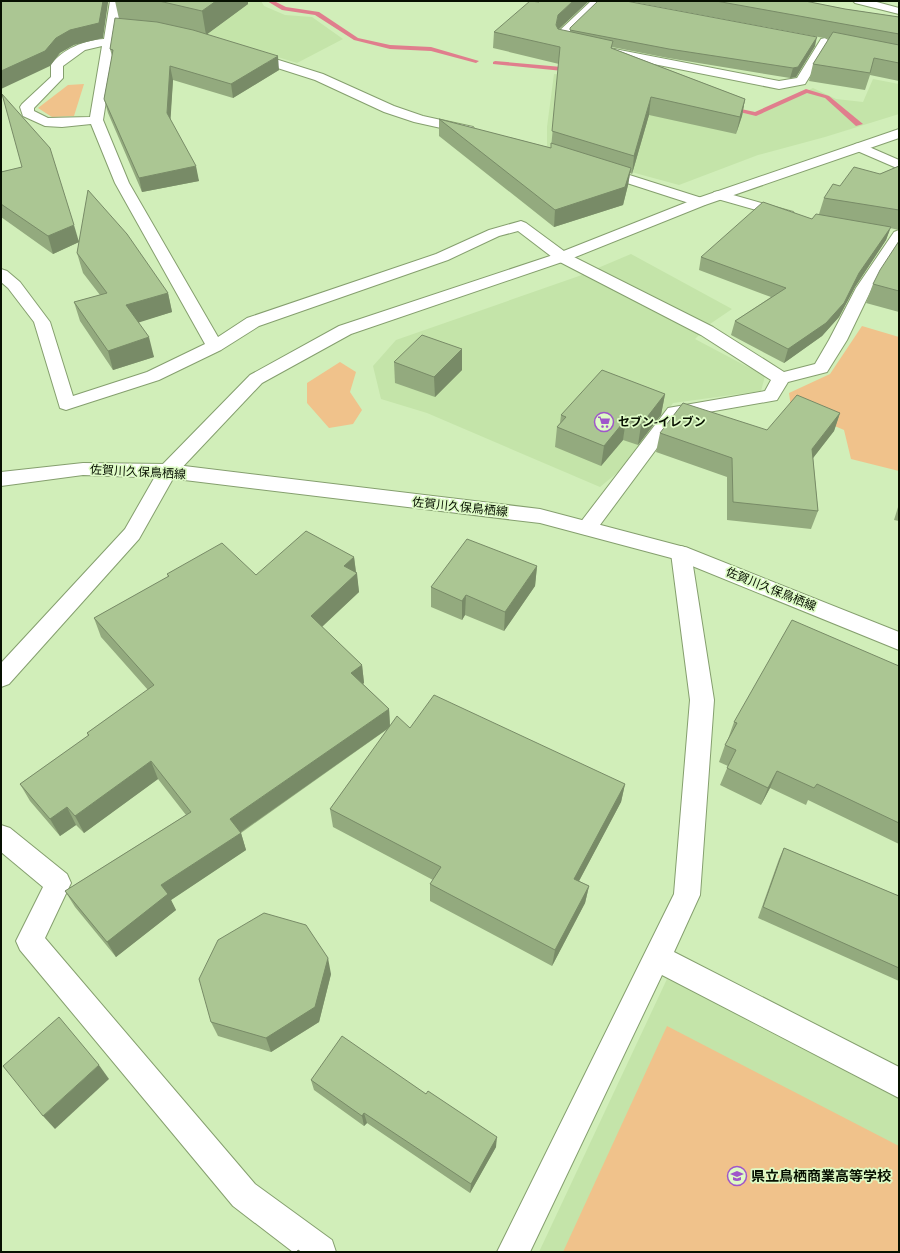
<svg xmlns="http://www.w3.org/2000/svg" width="900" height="1253" font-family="'Alegreya Sans','Noto Sans JP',sans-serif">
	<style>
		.built { fill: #c4e4a9 }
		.green { fill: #f0c28b }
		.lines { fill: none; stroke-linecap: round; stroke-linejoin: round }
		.stream { fill: #e07e8d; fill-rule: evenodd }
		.minor-casing { stroke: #859f6e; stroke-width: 2 }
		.tertiary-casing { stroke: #859f6e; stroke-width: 2 }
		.primary-casing { stroke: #859f6e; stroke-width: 2 }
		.minor { fill: #fff; fill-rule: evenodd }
		.tertiary { fill: #fff; fill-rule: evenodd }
		.primary { fill: #fff; fill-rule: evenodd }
		.wall { fill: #93aa7e }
		.shaded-wall { fill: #788b67 }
		.building { fill: #abc693; stroke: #788b67 }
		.labels { text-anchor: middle; stroke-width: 3.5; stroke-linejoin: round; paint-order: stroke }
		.poi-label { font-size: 12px; font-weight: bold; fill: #071001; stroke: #defbc6; text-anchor: start }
		.street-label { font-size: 12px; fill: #071001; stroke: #defbc6 }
		.near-poi-label { font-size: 14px; font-weight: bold; fill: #071001; stroke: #defbc6; text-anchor: start }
	</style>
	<rect width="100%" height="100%" fill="#d1eeb9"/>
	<g class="built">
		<path d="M 124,1 L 261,1 L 264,6 L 285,15 L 312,17 L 343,39 L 297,63 L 200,33 Z"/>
		<path d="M 554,74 L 586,77 L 679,103 L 757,115 L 813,88 L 836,99 L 863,102 L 873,79 L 899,84 L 899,114 L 825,137 L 758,155 L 679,185 L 547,149 L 547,127 Z"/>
		<path d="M 631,254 L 732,309 L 710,324 L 695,339 L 765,376 L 761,391 L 673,403 L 629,463 L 600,487 L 427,413 L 381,399 L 373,366 L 396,340 L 579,276 Z"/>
		<path d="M 667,979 L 899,1099 L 899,1252 L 539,1252 Z"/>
	</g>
	<g class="green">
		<path d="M 84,84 L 74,116 L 52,117 L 38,108 L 68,85 Z"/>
		<path d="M 862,326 L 899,337 L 899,471 L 851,459 L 844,430 L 791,407 L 789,393 L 830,374 Z"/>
		<path d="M 340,362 L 356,372 L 350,392 L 362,410 L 353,424 L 329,428 L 307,403 L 307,383 Z"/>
		<path d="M 667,1026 L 899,1146 L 899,1252 L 563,1252 Z"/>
	</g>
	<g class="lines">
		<g class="stream">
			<path d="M 267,1 L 274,1 L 286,7 L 319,12 L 358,38 L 390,45 L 431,47 L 479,61 L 476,63 L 431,51 L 390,49 L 354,40 L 315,15 L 282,10 Z"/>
			<path d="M 495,61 L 573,68 L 576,70 L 573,72 L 493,64 L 493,62 Z"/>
			<path d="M 806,89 L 829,96 L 863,124 L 856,126 L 825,98 L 807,93 L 756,116 L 723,108 L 727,106 L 755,112 Z"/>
		</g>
		<defs>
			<g id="minor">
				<path d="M 110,1 L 122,1 L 103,120 L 129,183 L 218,337 L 247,318 L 436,254 L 489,230 L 521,221 L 526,223 L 568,254 L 713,327 L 784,372 L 815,364 L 829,340 L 856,288 L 894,232 L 899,230 L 899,247 L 872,288 L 847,340 L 827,372 L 788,382 L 777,400 L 680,417 L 594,533 L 587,535 L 580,533 L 577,528 L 580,523 L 668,408 L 765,391 L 771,380 L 701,335 L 556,260 L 518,231 L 499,236 L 448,260 L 259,326 L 221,350 L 159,380 L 72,408 L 66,410 L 60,408 L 34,322 L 8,288 L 1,282 L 1,269 L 7,271 L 20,282 L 50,322 L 73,396 L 147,372 L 205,344 L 115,183 L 91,124 L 62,127 L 45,126 L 23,116 L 20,107 L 22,104 L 51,77 L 51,65 C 62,49 85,40 104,39 ZM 102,46 L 90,117 L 48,118 L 34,111 L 34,108 L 63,78 L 63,66 L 85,50 Z"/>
				<path d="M 591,1 L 603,1 L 568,36 L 568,40 L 779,81 L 797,78 L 821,39 L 825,38 L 831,42 L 805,84 L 779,89 L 558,45 L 556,42 L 558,32 Z"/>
				<path d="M 853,1 L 873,1 L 899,8 L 899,14 L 855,3 Z"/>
				<path d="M 250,51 L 323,74 L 394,106 L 423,116 L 473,127 L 475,130 L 473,133 L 468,134 L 414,122 L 384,112 L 315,80 L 246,58 L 244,55 L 246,52 Z"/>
				<path d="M 860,143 L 899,160 L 899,169 L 855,150 L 853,147 L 855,144 Z"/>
				<path d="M 601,166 L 705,199 L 707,202 L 705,205 L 695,205 L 596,173 L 594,170 L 596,167 Z"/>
				<path d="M 719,191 L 793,212 L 795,215 L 793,218 L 788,219 L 714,198 L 712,195 L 714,192 Z"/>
				<path d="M 681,546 L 688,548 L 691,553 L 714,700 L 700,895 L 674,952 L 899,1067 L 899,1098 L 662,975 L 530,1252 L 497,1252 L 674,894 L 690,700 L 671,553 L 674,548 Z"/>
				<path d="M 1,825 L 10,828 L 67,874 L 71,883 L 45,938 L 255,1184 L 332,1240 L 336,1252 L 293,1252 L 233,1206 L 20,950 L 16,941 L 43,887 L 1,852 Z"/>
			</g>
			<path id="tertiary" d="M 899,129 L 899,138 L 705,205 L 568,260 L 351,334 L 262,383 L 175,475 L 139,539 L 9,684 L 1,687 L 1,663 L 125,529 L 161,466 L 250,375 L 339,326 L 556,254 L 695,199 Z"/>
			<path id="primary" d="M 83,463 L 168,464 L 540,509 L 688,548 L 899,632 L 899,650 L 675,559 L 540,523 L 168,478 L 83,475 L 1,486 L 1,472 Z"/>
		</defs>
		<use href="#minor" class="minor-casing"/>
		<use href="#tertiary" class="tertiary-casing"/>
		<use href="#primary" class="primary-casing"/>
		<use href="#minor" class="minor"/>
		<use href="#tertiary" class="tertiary"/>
		<use href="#primary" class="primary"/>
	</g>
	<g class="wall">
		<path d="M 115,1 L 248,1 L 248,4 L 207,34 L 279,70 L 233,98 L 173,80 L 170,119 L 199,181 L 142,192 L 108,113 L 104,99 L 112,56 L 110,49 L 119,19 Z"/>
		<path d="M 628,1 L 805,1 L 845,9 L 899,17 L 899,81 L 870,75 L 865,90 L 809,81 L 813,64 L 829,39 Z"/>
		<path d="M 570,28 L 815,46 L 796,77 L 790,78 L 668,58 L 612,47 L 612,48 L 745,99 L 742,116 L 736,134 L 649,115 L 632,174 L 630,173 L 628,185 L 623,205 L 554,227 L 439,136 L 439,119 L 551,148 L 559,64 L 493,48 L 494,32 L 558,30 L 570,32 Z"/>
		<path d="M 899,166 L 899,230 L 890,228 L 886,240 L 855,287 L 839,317 L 822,336 L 784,363 L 731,335 L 735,321 L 771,297 L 699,270 L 701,257 L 812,219 L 819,214 L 824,198 L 840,186 L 880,174 Z"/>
		<path d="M 22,167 L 79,241 L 168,293 L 172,312 L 138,322 L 154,357 L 113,370 L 80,321 L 74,302 L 100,295 L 83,273 L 77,253 L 79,242 L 53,254 L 1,217 L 1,172 Z"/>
		<path d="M 899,241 L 899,312 L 866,303 L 873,284 Z"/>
		<path d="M 394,362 L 462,370 L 435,397 L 395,383 Z"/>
		<path d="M 665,394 L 661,415 L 638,445 L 623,440 L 601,466 L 555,447 L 557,427 L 560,423 L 561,415 Z"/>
		<path d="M 840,413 L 834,431 L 813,458 L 818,511 L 811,529 L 727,520 L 727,477 L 656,452 L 660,433 L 767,430 Z"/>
		<path d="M 899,504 L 899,521 L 894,520 Z"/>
		<path d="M 354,557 L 359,592 L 322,627 L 362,665 L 364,683 L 363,684 L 389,709 L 390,726 L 410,728 L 625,784 L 621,802 L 579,881 L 589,886 L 585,903 L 552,966 L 430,901 L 430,884 L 433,880 L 333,827 L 330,809 L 389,728 L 241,833 L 246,850 L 171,900 L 176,910 L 116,957 L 75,907 L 65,891 L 186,815 L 158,779 L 84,833 L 76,825 L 60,836 L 30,801 L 20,784 L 88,736 L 87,733 L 148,690 L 101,637 L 94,618 L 168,577 L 167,574 L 256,575 Z"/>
		<path d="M 537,566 L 535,586 L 504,631 L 465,615 L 462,620 L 431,607 L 431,587 Z"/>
		<path d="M 899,666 L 899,844 L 808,800 L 806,805 L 770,788 L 761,805 L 720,785 L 728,766 L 719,762 L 725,745 L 728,739 L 734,722 Z"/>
		<path d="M 784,848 L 899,896 L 899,981 L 758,918 L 779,859 Z"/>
		<path d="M 331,974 L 319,1022 L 271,1052 L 218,1036 L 211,1022 Z"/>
		<path d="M 311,1080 L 426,1094 L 496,1147 L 470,1193 L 367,1123 L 364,1126 L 314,1090 Z"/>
	</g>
	<g class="shaded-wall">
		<path d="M 103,1 L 108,1 L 108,3 L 103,38 L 74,45 L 60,53 L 50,66 L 1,89 L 1,71 L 56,38 Z"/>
		<path d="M 216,1 L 248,1 L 248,4 L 206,35 L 202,11 Z"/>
		<path d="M 573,1 L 589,1 L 557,31 L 556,25 L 558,15 Z"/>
		<path d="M 817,37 L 815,46 L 796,77 L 790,78 L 793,68 Z"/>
		<path d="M 278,56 L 279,70 L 233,98 L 231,84 Z"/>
		<path d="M 170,66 L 173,80 L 170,128 L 167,113 Z"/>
		<path d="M 651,97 L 649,115 L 632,174 L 634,156 Z"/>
		<path d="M 745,99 L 742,116 L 736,134 L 740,117 Z"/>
		<path d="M 196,166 L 199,181 L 142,192 L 139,178 Z"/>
		<path d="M 631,168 L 628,185 L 623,205 L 554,227 L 555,210 Z"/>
		<path d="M 74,225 L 79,242 L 53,254 L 48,236 Z"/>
		<path d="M 891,227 L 886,240 L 855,287 L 839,317 L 822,336 L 784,363 L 788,349 L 859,273 Z"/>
		<path d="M 168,293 L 172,312 L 131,325 L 126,305 Z"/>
		<path d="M 149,337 L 154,357 L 113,370 L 108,351 Z"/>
		<path d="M 462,349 L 462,370 L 435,397 L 434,377 Z"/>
		<path d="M 665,394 L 661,415 L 638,445 L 641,425 Z"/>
		<path d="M 840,413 L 834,431 L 806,467 L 812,449 Z"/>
		<path d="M 626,419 L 623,440 L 601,466 L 604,446 Z"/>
		<path d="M 354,557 L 356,574 L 357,573 L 359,592 L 313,635 L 311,616 L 344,566 Z"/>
		<path d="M 537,566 L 535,586 L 504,631 L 505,612 Z"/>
		<path d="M 466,595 L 465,615 L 462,620 L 462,601 Z"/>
		<path d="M 362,665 L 364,683 L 353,691 L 351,673 Z"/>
		<path d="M 389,709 L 390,727 L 235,836 L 230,819 Z"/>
		<path d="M 151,761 L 158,779 L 84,833 L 75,816 Z"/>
		<path d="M 777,771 L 770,788 L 761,805 L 768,788 Z"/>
		<path d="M 625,784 L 621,802 L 571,896 L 574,879 Z"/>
		<path d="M 67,807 L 76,825 L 60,836 L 50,819 Z"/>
		<path d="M 241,833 L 246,850 L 171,900 L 176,910 L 116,957 L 107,942 L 161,885 Z"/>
		<path d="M 589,886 L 585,903 L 552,966 L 555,950 Z"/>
		<path d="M 328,958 L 331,974 L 319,1022 L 271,1052 L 266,1038 Z"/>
		<path d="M 99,1065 L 109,1079 L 55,1129 L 43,1116 Z"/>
		<path d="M 364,1113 L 367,1123 L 364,1126 L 362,1116 Z"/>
		<path d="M 497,1137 L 496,1147 L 470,1193 L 471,1184 Z"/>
	</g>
	<g class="building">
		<path d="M 1,1 L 103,1 L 99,23 L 70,30 L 56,38 L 45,51 L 1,71 Z"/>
		<path d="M 159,1 L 216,1 L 202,11 Z"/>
		<path d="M 530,1 L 539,2 L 540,1 L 573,1 L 558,15 L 556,25 L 558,29 L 613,41 L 611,48 L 745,99 L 740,117 L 651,97 L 634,156 L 552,131 L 560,47 L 494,32 Z"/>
		<path d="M 598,1 L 626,1 L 817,37 L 798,67 L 793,68 L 669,49 L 570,30 L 570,28 Z"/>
		<path d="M 716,1 L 805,1 L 845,9 L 899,17 L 899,34 Z"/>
		<path d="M 115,18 L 157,22 L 193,30 L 278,56 L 231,84 L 170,66 L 167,113 L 196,166 L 139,178 L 104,99 L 113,50 L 110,49 Z"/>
		<path d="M 833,32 L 899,45 L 899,63 L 874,58 L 870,73 L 813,64 Z"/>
		<path d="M 2,94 L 50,148 L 74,225 L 48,236 L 1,204 L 1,172 L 22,167 Z"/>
		<path d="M 439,119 L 551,148 L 551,143 L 631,168 L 625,187 L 555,210 Z"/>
		<path d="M 899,166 L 899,210 L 824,198 L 833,184 L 840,186 L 854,167 L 880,174 Z"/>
		<path d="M 88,190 L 127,234 L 168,293 L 126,305 L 149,337 L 108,351 L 74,302 L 107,293 L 77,253 Z"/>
		<path d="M 763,202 L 812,219 L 816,214 L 891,227 L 859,273 L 844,303 L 826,323 L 788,349 L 735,321 L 786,288 L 701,257 Z"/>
		<path d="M 899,241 L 899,291 L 873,284 L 880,270 Z"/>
		<path d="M 422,335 L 462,349 L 434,377 L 394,362 Z"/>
		<path d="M 602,370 L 665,394 L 641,425 L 626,419 L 604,446 L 557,427 L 566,417 L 561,415 Z"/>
		<path d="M 797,395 L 840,413 L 812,449 L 818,511 L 733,502 L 732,458 L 660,433 L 683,403 L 767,430 Z"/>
		<path d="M 306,531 L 354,557 L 344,566 L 357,573 L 311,616 L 362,665 L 351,673 L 389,709 L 230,819 L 241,833 L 161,885 L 168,894 L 107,942 L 65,891 L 191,812 L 151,761 L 75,816 L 67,807 L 50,819 L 20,784 L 89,735 L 87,733 L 154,685 L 94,618 L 169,576 L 167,574 L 222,543 L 256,575 Z"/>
		<path d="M 467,539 L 537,566 L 505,612 L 466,595 L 462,601 L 431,587 Z"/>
		<path d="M 792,620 L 899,666 L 899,823 L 817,784 L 814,788 L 777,771 L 768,788 L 727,768 L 736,750 L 725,745 L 737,723 L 734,722 Z"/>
		<path d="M 434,695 L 625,784 L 574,879 L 589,886 L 555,950 L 430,884 L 441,867 L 330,809 L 397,716 L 410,728 Z"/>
		<path d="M 784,848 L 899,896 L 899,968 L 763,907 Z"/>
		<path d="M 264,913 L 306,925 L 328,958 L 315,1007 L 266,1038 L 211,1022 L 199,979 L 218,940 Z"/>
		<path d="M 59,1017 L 99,1065 L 43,1116 L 3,1066 Z"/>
		<path d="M 342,1036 L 426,1094 L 428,1091 L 497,1137 L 471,1184 L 364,1113 L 362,1116 L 311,1080 Z"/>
		<path d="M 298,1250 L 301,1252 L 297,1252 Z"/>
	</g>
	<defs>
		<symbol id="supermarket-ring" viewBox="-11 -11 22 22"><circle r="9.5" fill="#defbc6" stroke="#9f56ca" stroke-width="1.5"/><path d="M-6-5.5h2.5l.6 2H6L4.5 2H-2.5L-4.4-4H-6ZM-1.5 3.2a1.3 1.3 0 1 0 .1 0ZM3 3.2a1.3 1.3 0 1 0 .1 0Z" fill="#9f56ca"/></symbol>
		<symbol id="school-ring" viewBox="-11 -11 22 22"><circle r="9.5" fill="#defbc6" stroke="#9f56ca" stroke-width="1.5"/><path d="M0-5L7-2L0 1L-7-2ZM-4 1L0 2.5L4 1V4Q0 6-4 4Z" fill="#9f56ca"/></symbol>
	</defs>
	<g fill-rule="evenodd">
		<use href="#supermarket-ring" x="593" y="411" width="22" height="22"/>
		<use href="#school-ring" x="726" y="1165" width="22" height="22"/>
	</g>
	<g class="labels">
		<g class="poi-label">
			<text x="618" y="426">セブン-イレブン</text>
		</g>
		<g class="street-label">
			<text transform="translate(138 472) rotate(3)" y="4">佐賀川久保鳥栖線</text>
			<text transform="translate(460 507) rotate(6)" y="4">佐賀川久保鳥栖線</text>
			<text transform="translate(771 589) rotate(22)" y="4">佐賀川久保鳥栖線</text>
		</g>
		<g class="near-poi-label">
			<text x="751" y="1181">県立鳥栖商業高等学校</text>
		</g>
	</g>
	<rect width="900" height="1253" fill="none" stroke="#071001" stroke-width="4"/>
</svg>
